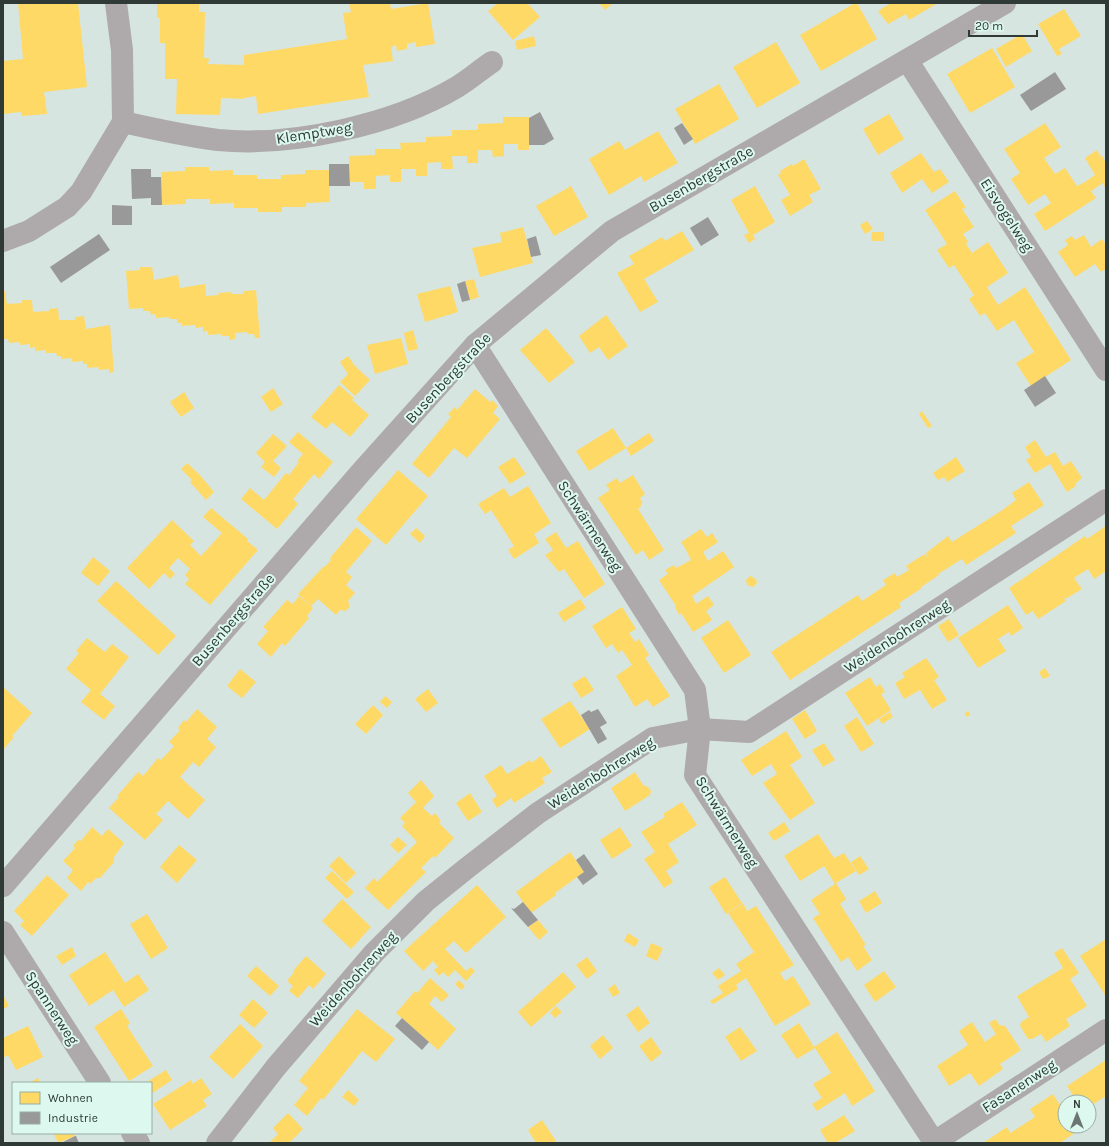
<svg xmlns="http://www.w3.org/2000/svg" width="1109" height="1146" font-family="Karla,sans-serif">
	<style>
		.homes { fill: #ffd966 }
		.industry { fill: #999 }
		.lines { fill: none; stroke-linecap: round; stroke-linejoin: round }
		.minor { stroke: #aea9aa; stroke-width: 22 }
		.labels { text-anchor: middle; stroke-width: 4; stroke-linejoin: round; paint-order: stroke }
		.street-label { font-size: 15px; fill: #2f3a36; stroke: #ddf9ef }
	</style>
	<rect width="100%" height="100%" fill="#d6e5e0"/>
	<g class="homes">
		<path d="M 18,3 L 78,3 L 87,87 L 44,92 L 47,114 L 22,116 L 21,112 L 3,114 L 3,61 L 23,59 Z"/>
		<path d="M 157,3 L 199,3 L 199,12 L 205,12 L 204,58 L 209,58 L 208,64 L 244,65 L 244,55 L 347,39 L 343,13 L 351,12 L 349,3 L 390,3 L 391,9 L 428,3 L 435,44 L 416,47 L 416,42 L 407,44 L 407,49 L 397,51 L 396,45 L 391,47 L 393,61 L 363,65 L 369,97 L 258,114 L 256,96 L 244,98 L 244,99 L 221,98 L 220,115 L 176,114 L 177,79 L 165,79 L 165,43 L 160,43 L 160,18 L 157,18 Z"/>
		<path d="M 498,3 L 527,3 L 540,17 L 513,40 L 488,11 Z"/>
		<path d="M 599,3 L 613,3 L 605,10 Z"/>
		<path d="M 855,3 L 857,3 L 877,39 L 821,71 L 800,35 Z"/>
		<path d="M 891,3 L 938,3 L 909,20 L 906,14 L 888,24 L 878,11 Z"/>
		<path d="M 1064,9 L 1081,36 L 1059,49 L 1062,54 L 1057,56 L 1038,24 Z"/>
		<path d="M 1022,34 L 1032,51 L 1006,67 L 996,49 Z"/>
		<path d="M 534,36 L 536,46 L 517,50 L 515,41 Z"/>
		<path d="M 776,42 L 800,83 L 757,108 L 733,67 Z"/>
		<path d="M 992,48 L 1015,87 L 970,113 L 947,74 Z"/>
		<path d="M 719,84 L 739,119 L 695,144 L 675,109 Z"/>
		<path d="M 889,114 L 904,139 L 878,155 L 863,129 Z"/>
		<path d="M 503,117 L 529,117 L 529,150 L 518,150 L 518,144 L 504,144 L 504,156 L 493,157 L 492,150 L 478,150 L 478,163 L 467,163 L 467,156 L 452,156 L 453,169 L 441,169 L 441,162 L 427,163 L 427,176 L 416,176 L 416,169 L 401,169 L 401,182 L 390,182 L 390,175 L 376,176 L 376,189 L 364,189 L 364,182 L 350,182 L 349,156 L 375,155 L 375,149 L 401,149 L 400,143 L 426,142 L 426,137 L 452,136 L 452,130 L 478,130 L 478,124 L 503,123 Z"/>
		<path d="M 1045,123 L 1061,147 L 1044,158 L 1055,174 L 1065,168 L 1077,186 L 1085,182 L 1095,175 L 1085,158 L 1097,150 L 1101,157 L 1103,156 L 1106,165 L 1106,189 L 1103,183 L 1091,191 L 1096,198 L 1045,231 L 1034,214 L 1051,203 L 1045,194 L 1028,205 L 1011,179 L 1020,173 L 1004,149 Z"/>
		<path d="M 658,131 L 678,163 L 644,182 L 641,176 L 609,195 L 589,159 L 619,141 L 625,150 Z"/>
		<path d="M 921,153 L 934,172 L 940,169 L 949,182 L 932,193 L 922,179 L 902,193 L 890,173 Z"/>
		<path d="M 804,159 L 821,189 L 809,195 L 813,202 L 790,216 L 781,200 L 790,195 L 778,175 L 781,173 L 780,171 L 792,164 L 793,166 Z"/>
		<path d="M 185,167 L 209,167 L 209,171 L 233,170 L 233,175 L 257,175 L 257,179 L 281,179 L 281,175 L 305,174 L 305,170 L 329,170 L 330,202 L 306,203 L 306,207 L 282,207 L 282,212 L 258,212 L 258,208 L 234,208 L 234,203 L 210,204 L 210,199 L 186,199 L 186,204 L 162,205 L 161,172 L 185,171 Z"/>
		<path d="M 571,186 L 588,217 L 554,236 L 536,206 Z"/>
		<path d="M 755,186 L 775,222 L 753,235 L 755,239 L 749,243 L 744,235 L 749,233 L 731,200 Z"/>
		<path d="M 955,191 L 966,208 L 962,209 L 974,227 L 963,234 L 968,242 L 966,244 L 972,253 L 988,242 L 1008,273 L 987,287 L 998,305 L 1025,287 L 1071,360 L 1031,386 L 1016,363 L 1034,352 L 1014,320 L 997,331 L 985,313 L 980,316 L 969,299 L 974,295 L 954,265 L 949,268 L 937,250 L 947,244 L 925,210 Z"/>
		<path d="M 867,221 L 873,229 L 865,234 L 860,225 Z"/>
		<path d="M 523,227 L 533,263 L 480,277 L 472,248 L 502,242 L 500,233 Z"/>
		<path d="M 682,231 L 694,250 L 644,279 L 658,302 L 640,312 L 617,273 L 634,264 L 629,256 L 662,237 L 665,241 Z"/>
		<path d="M 872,232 L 884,232 L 884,241 L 871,241 Z"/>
		<path d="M 1084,235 L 1091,247 L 1102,239 L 1106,245 L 1106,269 L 1101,272 L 1095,264 L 1075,277 L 1058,252 L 1068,245 L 1065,240 L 1072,236 L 1075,240 Z"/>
		<path d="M 140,267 L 152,267 L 154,280 L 178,275 L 180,288 L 205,284 L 206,296 L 219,295 L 218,293 L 231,292 L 232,294 L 243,294 L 244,291 L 256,290 L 260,338 L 255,338 L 254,334 L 247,334 L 247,332 L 235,333 L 235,339 L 229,340 L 229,336 L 222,336 L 222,334 L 208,335 L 208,331 L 203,332 L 203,327 L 196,328 L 195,325 L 182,326 L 182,323 L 177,323 L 177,319 L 169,319 L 169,317 L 156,318 L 155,314 L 151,315 L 150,311 L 143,311 L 143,308 L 129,309 L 126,271 L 140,270 Z"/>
		<path d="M 474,279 L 479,297 L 470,300 L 465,281 Z"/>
		<path d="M 450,286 L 458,312 L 425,322 L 417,294 Z"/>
		<path d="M 4,291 L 5,291 L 7,304 L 22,303 L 22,300 L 32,300 L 33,312 L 49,311 L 49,309 L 58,308 L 59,320 L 75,320 L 75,317 L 84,316 L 86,329 L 110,325 L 114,372 L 109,373 L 109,369 L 99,370 L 98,367 L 87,368 L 87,364 L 83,364 L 83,361 L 72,362 L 72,358 L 61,359 L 61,356 L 57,356 L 56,353 L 46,353 L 46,350 L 35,351 L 35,347 L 30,348 L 30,344 L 20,345 L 20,342 L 9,343 L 8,339 L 4,339 Z"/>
		<path d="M 606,315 L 628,346 L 608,360 L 599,347 L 590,353 L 579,336 Z"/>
		<path d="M 546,328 L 575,362 L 549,383 L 520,350 Z"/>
		<path d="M 413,330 L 418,349 L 408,351 L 404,333 Z"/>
		<path d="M 401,338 L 408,364 L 375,374 L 367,345 Z"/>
		<path d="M 348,356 L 355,366 L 370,380 L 355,396 L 340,382 L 348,374 L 340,362 Z"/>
		<path d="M 339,385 L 354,398 L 352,400 L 369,415 L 350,437 L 332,422 L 326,429 L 311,417 Z"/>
		<path d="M 273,388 L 283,404 L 271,412 L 261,397 Z"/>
		<path d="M 475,389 L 490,402 L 492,400 L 498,406 L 493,413 L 500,419 L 467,458 L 454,448 L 429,478 L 412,464 L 451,417 L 448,414 L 455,407 L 457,410 Z"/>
		<path d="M 184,392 L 194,408 L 181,417 L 170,402 Z"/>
		<path d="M 922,411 L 932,426 L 928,428 L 919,414 Z"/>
		<path d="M 613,428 L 626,448 L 589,471 L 576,451 Z"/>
		<path d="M 298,432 L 333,462 L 319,479 L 314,474 L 293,499 L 298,504 L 277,529 L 241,499 L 250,488 L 264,500 L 286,473 L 289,475 L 299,462 L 297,461 L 303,454 L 289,442 Z"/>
		<path d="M 649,433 L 654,441 L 631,456 L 626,448 Z"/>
		<path d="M 273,434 L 287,446 L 273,461 L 281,468 L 274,477 L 261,467 L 265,462 L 256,453 Z"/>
		<path d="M 1035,440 L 1046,457 L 1055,452 L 1063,466 L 1071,461 L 1082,478 L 1075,484 L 1076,486 L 1067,492 L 1050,464 L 1035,473 L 1026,460 L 1031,457 L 1025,447 Z"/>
		<path d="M 514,457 L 526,474 L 510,484 L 498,467 Z"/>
		<path d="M 956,457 L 965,471 L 947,482 L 944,477 L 938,480 L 933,473 Z"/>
		<path d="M 187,463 L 199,474 L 194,478 L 199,474 L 214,492 L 206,500 L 190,482 L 192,480 L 181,469 Z"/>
		<path d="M 398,470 L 428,496 L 386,545 L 356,519 Z"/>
		<path d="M 633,475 L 645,494 L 640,498 L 642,502 L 641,506 L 638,509 L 664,550 L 649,560 L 643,550 L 636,555 L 598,498 L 610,490 L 606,485 L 617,478 L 620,483 Z"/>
		<path d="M 1029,482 L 1044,505 L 1011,526 L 1016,533 L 966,565 L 962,559 L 938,574 L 939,575 L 921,587 L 922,588 L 899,603 L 901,607 L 790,680 L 771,652 L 858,595 L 862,601 L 886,585 L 883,580 L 895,573 L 897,577 L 909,570 L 906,566 L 915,560 L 925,554 L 928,558 L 926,553 L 948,536 L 952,542 L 1001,511 L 1016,500 L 1012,493 Z"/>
		<path d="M 528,486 L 551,523 L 534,534 L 539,543 L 514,559 L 508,550 L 514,546 L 491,510 L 485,514 L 478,504 L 504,488 L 510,497 Z"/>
		<path d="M 211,508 L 248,539 L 247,541 L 258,550 L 210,605 L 185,584 L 189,579 L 185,575 L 190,569 L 178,558 L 169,568 L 175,574 L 170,579 L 164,573 L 149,589 L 127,568 L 172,520 L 194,541 L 190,545 L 201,556 L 222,533 L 203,517 Z"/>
		<path d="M 1106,526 L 1106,571 L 1094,579 L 1088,569 L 1074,578 L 1082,589 L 1067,598 L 1064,598 L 1066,601 L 1038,619 L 1033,611 L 1026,615 L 1009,588 L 1085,536 L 1087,539 Z"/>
		<path d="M 356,527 L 372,541 L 346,572 L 352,577 L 346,585 L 355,593 L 348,601 L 350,606 L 346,611 L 340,610 L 336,615 L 318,599 L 311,606 L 298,594 L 324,566 L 325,567 L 331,560 L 330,558 Z"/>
		<path d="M 416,528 L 425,536 L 420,543 L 410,534 Z"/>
		<path d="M 701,529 L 707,537 L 712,533 L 718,542 L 703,552 L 708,561 L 723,551 L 734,567 L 692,596 L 696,604 L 708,596 L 714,605 L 706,611 L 712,620 L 693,632 L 681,613 L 679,615 L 675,607 L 676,606 L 659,580 L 668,574 L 665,570 L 674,565 L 676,568 L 691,560 L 686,550 L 693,546 L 686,550 L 681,542 Z"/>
		<path d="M 556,532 L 566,548 L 578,541 L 605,584 L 584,598 L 564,569 L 559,572 L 545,555 L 553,550 L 545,539 Z"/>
		<path d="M 93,557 L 110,571 L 98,586 L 81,573 Z"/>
		<path d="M 750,576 L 756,579 L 757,583 L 753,587 L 747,585 L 746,580 Z"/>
		<path d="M 116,581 L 176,636 L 158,655 L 97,601 Z"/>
		<path d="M 299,596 L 313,608 L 307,616 L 309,618 L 285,646 L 282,643 L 271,657 L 257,644 L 268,631 L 263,627 L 287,600 L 293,604 Z"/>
		<path d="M 580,599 L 586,608 L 564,622 L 558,613 Z"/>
		<path d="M 1008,605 L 1023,628 L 1011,636 L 1009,632 L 998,639 L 1006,651 L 978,668 L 958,638 Z"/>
		<path d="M 622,607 L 636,629 L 629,633 L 635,642 L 639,639 L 649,655 L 645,658 L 670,696 L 653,707 L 647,699 L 635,707 L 616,676 L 632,665 L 622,650 L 618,653 L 612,644 L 606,648 L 592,626 Z"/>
		<path d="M 949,619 L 959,635 L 948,642 L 938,626 Z"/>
		<path d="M 728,620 L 751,655 L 724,673 L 701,638 Z"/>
		<path d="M 87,638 L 105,652 L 112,644 L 129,657 L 100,694 L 115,706 L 104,720 L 81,702 L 91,690 L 66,669 L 79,653 L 76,651 Z"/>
		<path d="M 926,658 L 939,677 L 934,680 L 947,700 L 932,709 L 920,690 L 904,699 L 895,683 L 905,677 L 902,673 Z"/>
		<path d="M 1045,668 L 1050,676 L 1043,679 L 1039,672 Z"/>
		<path d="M 240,669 L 256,682 L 242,698 L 227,686 Z"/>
		<path d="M 585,676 L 594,690 L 581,698 L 572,684 Z"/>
		<path d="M 870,677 L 876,687 L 880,684 L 885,692 L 881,694 L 891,710 L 867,726 L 845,693 Z"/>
		<path d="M 3,687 L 32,713 L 12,736 L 14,737 L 3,750 Z"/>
		<path d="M 428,689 L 438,703 L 426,712 L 415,699 Z"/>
		<path d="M 385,696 L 392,702 L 387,708 L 380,702 Z"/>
		<path d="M 570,701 L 590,729 L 560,748 L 541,719 Z"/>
		<path d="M 373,705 L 383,715 L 366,734 L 355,724 Z"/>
		<path d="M 197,709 L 217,727 L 207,739 L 216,747 L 199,767 L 193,762 L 180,777 L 205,800 L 188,819 L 168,801 L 156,814 L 163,820 L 145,840 L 109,808 L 119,797 L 117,796 L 138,772 L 143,776 L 158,758 L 161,760 L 174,746 L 169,742 L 180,730 L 178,728 L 184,720 L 186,722 Z"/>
		<path d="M 805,710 L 817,731 L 805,739 L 792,719 Z"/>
		<path d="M 969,711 L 970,715 L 966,717 L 965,713 Z"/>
		<path d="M 890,712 L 893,717 L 882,724 L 879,719 Z"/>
		<path d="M 857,717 L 874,744 L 861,752 L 844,726 Z"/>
		<path d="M 786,731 L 802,757 L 790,765 L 815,803 L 790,820 L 763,783 L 777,774 L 771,764 L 752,776 L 741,760 Z"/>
		<path d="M 824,743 L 835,760 L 823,767 L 812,750 Z"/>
		<path d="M 541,756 L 552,772 L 542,778 L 545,783 L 514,803 L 511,798 L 497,808 L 492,800 L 497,796 L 484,776 L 501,765 L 507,774 L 530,760 L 531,763 Z"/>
		<path d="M 635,772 L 643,785 L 648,787 L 651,791 L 650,795 L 625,811 L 611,788 Z"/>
		<path d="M 421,780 L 434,796 L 423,808 L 432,816 L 435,813 L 441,821 L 439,823 L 454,838 L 435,858 L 433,856 L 421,868 L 426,872 L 388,910 L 365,888 L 374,878 L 377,882 L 417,842 L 402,826 L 405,823 L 400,818 L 416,802 L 408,793 Z"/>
		<path d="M 470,793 L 482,812 L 468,821 L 456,803 Z"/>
		<path d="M 682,802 L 697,825 L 668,844 L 679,862 L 666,871 L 673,882 L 664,888 L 644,859 L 655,852 L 641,832 L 665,817 L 663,814 Z"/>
		<path d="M 784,822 L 790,831 L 774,841 L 768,833 Z"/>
		<path d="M 92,827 L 102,836 L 108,829 L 124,843 L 114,857 L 114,862 L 100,878 L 96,878 L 90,884 L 88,882 L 81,891 L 67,878 L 73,870 L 63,861 L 75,848 L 73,846 L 76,842 L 79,840 L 81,841 Z"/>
		<path d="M 620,827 L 632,846 L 612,859 L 600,840 Z"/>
		<path d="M 818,834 L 834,858 L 844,853 L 856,871 L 836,883 L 846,899 L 840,904 L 866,945 L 863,946 L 872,960 L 857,971 L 848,957 L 841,962 L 813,918 L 820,914 L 811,900 L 835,884 L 824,866 L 800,881 L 784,856 Z"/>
		<path d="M 398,837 L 407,845 L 398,853 L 390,845 Z"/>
		<path d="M 179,845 L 197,860 L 177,883 L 160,867 Z"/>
		<path d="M 570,852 L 584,872 L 555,893 L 556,895 L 531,913 L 516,892 Z"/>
		<path d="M 339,856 L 356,873 L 346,883 L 329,866 Z"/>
		<path d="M 860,856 L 869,869 L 859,875 L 851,862 Z"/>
		<path d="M 332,871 L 354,892 L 347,899 L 325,878 Z"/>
		<path d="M 47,875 L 69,895 L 32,936 L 20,925 L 24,921 L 14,911 Z"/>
		<path d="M 725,877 L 742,903 L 726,914 L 709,887 Z"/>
		<path d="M 477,885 L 506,917 L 466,953 L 454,941 L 445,949 L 466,971 L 471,967 L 475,971 L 466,981 L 455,970 L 448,977 L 443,972 L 439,976 L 434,970 L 438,967 L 433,961 L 423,971 L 404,951 Z"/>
		<path d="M 875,891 L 882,903 L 866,913 L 859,901 Z"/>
		<path d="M 342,899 L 371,927 L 351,949 L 322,921 Z"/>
		<path d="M 743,903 L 747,911 L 756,906 L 794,965 L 780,973 L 785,981 L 793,976 L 811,1004 L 775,1026 L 746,978 L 736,985 L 738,989 L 713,1004 L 710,1001 L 723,993 L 718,986 L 741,971 L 736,964 L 754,952 L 728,913 Z"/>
		<path d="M 147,914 L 168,948 L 151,959 L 130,924 Z"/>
		<path d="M 538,920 L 548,932 L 539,940 L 528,927 Z"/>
		<path d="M 628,933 L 639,940 L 635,947 L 624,941 Z"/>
		<path d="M 1106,939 L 1106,994 L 1105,995 L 1080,956 Z"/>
		<path d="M 651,943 L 663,948 L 657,961 L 646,956 Z"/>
		<path d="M 72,947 L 76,956 L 62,965 L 56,956 Z"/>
		<path d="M 1062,948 L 1079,973 L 1070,979 L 1087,1006 L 1066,1019 L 1070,1026 L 1046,1042 L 1041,1034 L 1032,1039 L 1028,1039 L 1020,1026 L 1021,1022 L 1029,1017 L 1017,996 L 1063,968 L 1054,953 Z"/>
		<path d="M 105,952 L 125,983 L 138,974 L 149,990 L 124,1007 L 113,990 L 89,1006 L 69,975 Z"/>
		<path d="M 306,956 L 326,974 L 313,989 L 309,985 L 298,998 L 289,991 L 293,986 L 287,981 L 294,972 L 293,971 Z"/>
		<path d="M 587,957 L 597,971 L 587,979 L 576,965 Z"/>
		<path d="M 256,966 L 279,986 L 270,996 L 247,976 Z"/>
		<path d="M 719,968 L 725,975 L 718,980 L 712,973 Z"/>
		<path d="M 884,971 L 896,987 L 875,1002 L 864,985 Z"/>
		<path d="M 563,972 L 576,987 L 531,1027 L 518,1012 Z"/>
		<path d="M 430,978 L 449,995 L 442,1002 L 435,996 L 429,1004 L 456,1029 L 438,1050 L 396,1013 L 415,991 L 417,993 Z"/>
		<path d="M 459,980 L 465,986 L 461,990 L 455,984 Z"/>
		<path d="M 615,984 L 620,993 L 613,997 L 608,989 Z"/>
		<path d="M 3,995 L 9,1006 L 3,1009 Z"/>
		<path d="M 253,999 L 268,1013 L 254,1028 L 239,1015 Z"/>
		<path d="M 556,1006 L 562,1012 L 555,1018 L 550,1013 Z"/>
		<path d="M 638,1006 L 650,1023 L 638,1032 L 626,1015 Z"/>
		<path d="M 121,1009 L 130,1023 L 127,1026 L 153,1066 L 129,1081 L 94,1027 Z"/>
		<path d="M 357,1009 L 395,1039 L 376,1062 L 362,1051 L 323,1100 L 321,1098 L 307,1116 L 294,1105 L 308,1088 L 299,1081 Z"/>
		<path d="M 996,1019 L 999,1025 L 1005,1026 L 1021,1050 L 1000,1064 L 1003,1069 L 979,1086 L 970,1073 L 949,1086 L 937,1066 L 968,1045 L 959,1031 L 972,1022 L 985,1042 L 996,1034 L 989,1023 Z"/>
		<path d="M 799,1023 L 814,1047 L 837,1032 L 875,1091 L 852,1106 L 845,1093 L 817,1111 L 812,1104 L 822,1098 L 813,1084 L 831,1073 L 815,1048 L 797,1059 L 781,1035 Z"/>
		<path d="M 240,1024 L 263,1046 L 233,1079 L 209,1057 Z"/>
		<path d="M 28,1026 L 43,1057 L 16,1070 L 8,1055 L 3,1058 L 3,1038 Z"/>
		<path d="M 740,1027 L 757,1051 L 741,1061 L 725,1037 Z"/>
		<path d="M 603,1035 L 613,1048 L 600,1059 L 590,1046 Z"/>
		<path d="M 651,1037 L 662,1053 L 651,1062 L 639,1046 Z"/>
		<path d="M 1106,1060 L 1106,1096 L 1089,1107 L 1089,1102 L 1065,1102 L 1065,1126 L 1085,1126 L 1060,1143 L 983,1143 L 1007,1127 L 1010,1133 L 1035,1117 L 1030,1109 L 1053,1094 L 1059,1104 L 1073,1095 L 1067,1086 Z"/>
		<path d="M 166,1070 L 172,1080 L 151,1094 L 151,1083 L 145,1083 Z"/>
		<path d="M 38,1078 L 41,1083 L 29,1083 Z"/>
		<path d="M 201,1078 L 212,1094 L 203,1100 L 207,1106 L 170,1130 L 153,1104 L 191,1080 L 193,1084 Z"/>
		<path d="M 348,1090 L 359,1100 L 354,1106 L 342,1097 Z"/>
		<path d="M 288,1113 L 303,1129 L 289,1143 L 269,1143 L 278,1134 L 273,1128 Z"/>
		<path d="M 844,1115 L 855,1131 L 835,1143 L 828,1143 L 820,1130 Z"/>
		<path d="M 542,1120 L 556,1141 L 553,1143 L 536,1143 L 528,1130 Z"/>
		<path d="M 56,1133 L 73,1133 L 75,1136 L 58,1143 L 54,1134 Z"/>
	</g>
	<g class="industry">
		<path d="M 1055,72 L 1066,89 L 1031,111 L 1020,95 Z"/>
		<path d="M 540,112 L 554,139 L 544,145 L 529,145 L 529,118 Z"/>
		<path d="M 682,123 L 693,139 L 684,145 L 674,128 Z"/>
		<path d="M 329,164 L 349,164 L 350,186 L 329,186 Z"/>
		<path d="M 131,169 L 151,169 L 151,177 L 161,177 L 162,205 L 151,205 L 151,198 L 132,199 Z"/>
		<path d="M 112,205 L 132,206 L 132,225 L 112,225 Z"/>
		<path d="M 708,217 L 719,235 L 701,246 L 690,228 Z"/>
		<path d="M 99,234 L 110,250 L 61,283 L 50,267 Z"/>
		<path d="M 536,236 L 541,255 L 531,257 L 527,239 Z"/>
		<path d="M 465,281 L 470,300 L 462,302 L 457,284 Z"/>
		<path d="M 1045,376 L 1056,393 L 1035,407 L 1024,390 Z"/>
		<path d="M 598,709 L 607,723 L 600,727 L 607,739 L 598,744 L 581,715 L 589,710 L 591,712 Z"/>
		<path d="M 584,854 L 598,874 L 583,885 L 577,877 L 584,872 L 576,860 Z"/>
		<path d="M 523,902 L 538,920 L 528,927 L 511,908 L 514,909 Z"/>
		<path d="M 402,1018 L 429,1042 L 422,1050 L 395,1026 Z"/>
		<path d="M 76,1136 L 79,1143 L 61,1143 L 75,1136 Z"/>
	</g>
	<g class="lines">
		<g class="minor">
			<path d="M 907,60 L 1106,370"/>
			<path d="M 123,122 C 154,129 186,136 218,140 C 292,147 393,125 457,87 C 469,80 480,70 492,62"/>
			<path d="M 3,241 L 29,231 L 67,207 L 81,192 L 123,122 L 122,50 L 116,3"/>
			<path d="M 475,345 L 695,690 L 700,729 L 695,775 L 934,1142"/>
			<path d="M 3,886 L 362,471 L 475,345 L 612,231 L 1005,3"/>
			<path d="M 3,932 L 100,1083"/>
			<path d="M 132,1133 L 139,1143"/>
			<path d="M 217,1143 L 276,1067 L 374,953 L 426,901 L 467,868 L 538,813 L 653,738 L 700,729 L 749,732 L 1106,500"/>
			<path d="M 933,1143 L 1106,1030"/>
		</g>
	</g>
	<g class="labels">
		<g class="street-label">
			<text transform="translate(314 133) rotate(-9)" y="5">Klemptweg</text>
			<text transform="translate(701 179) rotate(-30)" y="5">Busenbergstraße</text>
			<text transform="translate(1007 215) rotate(57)" y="5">Eisvogelweg</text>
			<text transform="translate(448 378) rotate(-47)" y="5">Busenbergstraße</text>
			<text transform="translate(590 526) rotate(57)" y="5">Schwärmerweg</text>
			<text transform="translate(233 620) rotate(-49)" y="5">Busenbergstraße</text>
			<text transform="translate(897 636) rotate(-33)" y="5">Weidenbohrerweg</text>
			<text transform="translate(601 773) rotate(-32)" y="5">Weidenbohrerweg</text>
			<text transform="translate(727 822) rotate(58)" y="5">Schwärmerweg</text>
			<text transform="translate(353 979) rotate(-48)" y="5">Weidenbohrerweg</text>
			<text transform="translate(52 1008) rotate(57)" y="5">Spannerweg</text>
			<text transform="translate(1019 1086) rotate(-33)" y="5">Fasanenweg</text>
		</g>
	</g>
	<rect width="1109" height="1146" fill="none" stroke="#2f3a36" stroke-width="8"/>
	<rect x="12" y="1082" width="140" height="52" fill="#ddf9ef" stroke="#97ada5"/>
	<rect x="20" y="1092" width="20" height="12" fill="#ffd966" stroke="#97ada5"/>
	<text x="48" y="1102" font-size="12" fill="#2f3a36">Wohnen</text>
	<rect x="20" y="1112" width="20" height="12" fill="#999999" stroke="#97ada5"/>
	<text x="48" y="1122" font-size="12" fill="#2f3a36">Industrie</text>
	<g transform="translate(1077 1114)"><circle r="19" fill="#ddf9ef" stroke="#97ada5"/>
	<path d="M0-3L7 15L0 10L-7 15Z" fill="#697672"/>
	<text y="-6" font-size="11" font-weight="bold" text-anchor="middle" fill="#2f3a36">N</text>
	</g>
	<path d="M969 30v6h68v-6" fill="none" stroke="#2f3a36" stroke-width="2"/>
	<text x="975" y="30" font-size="12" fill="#2f3a36" stroke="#ddf9ef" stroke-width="3" paint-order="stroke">20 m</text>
</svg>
